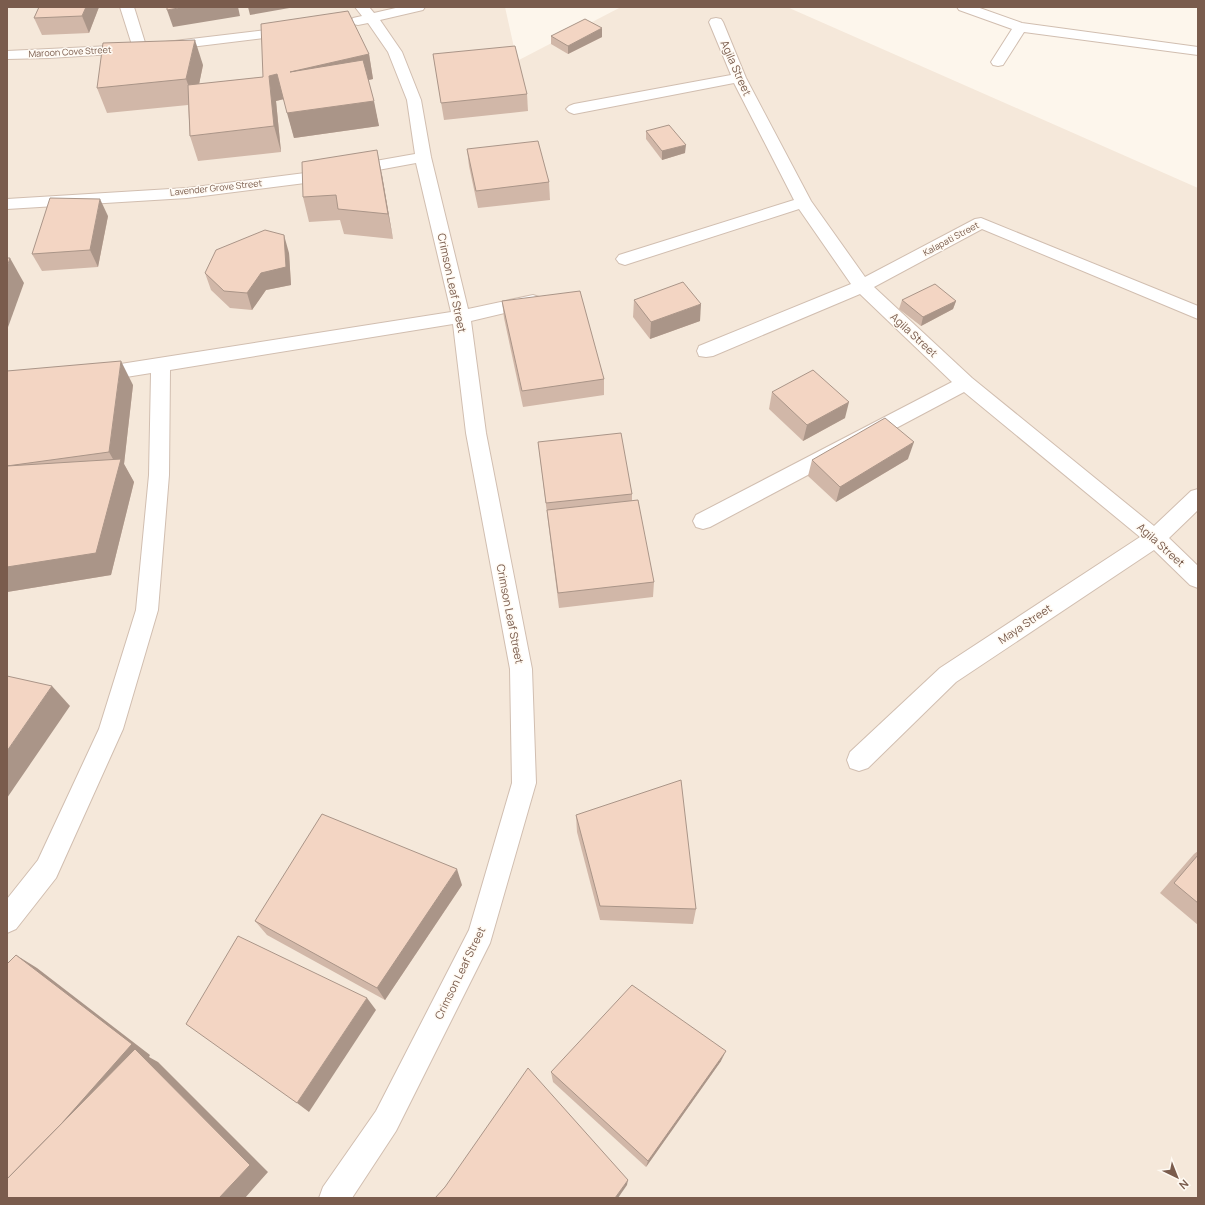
<svg xmlns="http://www.w3.org/2000/svg" width="1205" height="1205" font-family="Manrope,sans-serif">
	<style>
		.residential { fill: #f5e8da }
		.lines { fill: none; stroke-linecap: round; stroke-linejoin: round }
		.minor-casing { stroke: #d1beb0; stroke-width: 2 }
		.minor { fill: #fff; fill-rule: evenodd }
		.wall { fill: #d1b7a8 }
		.shaded-wall { fill: #aa9588 }
		.building { fill: #f3d5c3; stroke: #aa9588 }
		.labels { text-anchor: middle; stroke-width: 3; stroke-linejoin: round; paint-order: stroke }
		.far-street-label { font-size: 9px; fill: #7a5c4d; stroke: #fffaf3 }
		.street-label { font-size: 11px; fill: #7a5c4d; stroke: #fffaf3 }
	</style>
	<rect width="100%" height="100%" fill="#fdf6ec"/>
	<path class="residential" d="M 7,7 L 505,7 L 517,61 L 621,7 L 787,7 L 1198,188 L 1198,1198 L 7,1198 Z"/>
	<g class="lines">
		<defs>
			<g id="minor">
				<path d="M 120,7 L 134,7 L 147,49 L 145,52 L 49,58 L 7,59 L 7,51 L 132,45 Z"/>
				<path d="M 355,7 L 369,7 L 374,13 L 400,7 L 425,7 L 423,10 L 380,20 L 402,52 L 421,100 L 431,157 L 468,309 L 533,295 L 539,297 L 542,301 L 539,305 L 471,321 L 486,433 L 532,669 L 536,783 L 490,943 L 396,1131 L 352,1198 L 319,1198 L 323,1187 L 376,1111 L 469,930 L 512,783 L 510,669 L 466,433 L 453,324 L 170,370 L 169,475 L 158,610 L 123,729 L 56,878 L 16,929 L 7,933 L 7,899 L 38,860 L 99,729 L 136,610 L 149,475 L 151,373 L 95,382 L 88,380 L 86,375 L 88,370 L 95,368 L 451,312 L 416,163 L 313,182 L 187,198 L 7,209 L 7,199 L 187,188 L 313,172 L 415,154 L 407,100 L 388,52 L 368,23 L 358,25 L 353,24 L 351,21 L 353,18 L 362,16 Z"/>
				<path d="M 957,7 L 977,7 L 1022,23 L 1198,47 L 1198,55 L 1024,32 L 1003,65 L 998,66 L 993,65 L 991,62 L 1012,29 L 959,10 Z"/>
				<path d="M 716,18 L 721,19 L 723,22 L 746,78 L 811,201 L 865,277 L 975,219 L 981,218 L 1198,306 L 1198,319 L 982,229 L 874,287 L 972,378 L 1154,526 L 1191,491 L 1198,489 L 1198,510 L 1169,538 L 1198,566 L 1198,588 L 1190,585 L 1154,550 L 956,682 L 868,768 L 859,771 L 850,768 L 847,760 L 850,752 L 940,668 L 1140,537 L 964,392 L 710,527 L 703,529 L 696,527 L 693,521 L 696,515 L 952,382 L 860,294 L 713,356 L 706,357 L 699,356 L 697,351 L 699,346 L 851,284 L 799,209 L 631,263 L 625,265 L 619,263 L 616,259 L 619,255 L 794,200 L 734,83 L 574,114 L 569,112 L 566,109 L 569,106 L 574,104 L 731,75 L 709,22 L 711,19 Z"/>
				<path d="M 291,27 L 296,28 L 298,31 L 296,34 L 166,50 L 161,49 L 159,46 L 161,43 L 166,42 Z"/>
			</g>
		</defs>
		<use href="#minor" class="minor-casing"/>
		<use href="#minor" class="minor"/>
	</g>
	<g class="wall">
		<path d="M 39,7 L 99,7 L 89,33 L 42,35 L 34,18 Z"/>
		<path d="M 551,36 L 602,37 L 568,54 L 551,44 Z"/>
		<path d="M 369,54 L 373,79 L 368,80 L 379,126 L 294,138 L 284,99 L 276,101 L 281,152 L 198,161 L 190,136 L 188,105 L 107,113 L 97,88 L 203,65 L 199,84 L 263,77 Z"/>
		<path d="M 433,54 L 527,94 L 528,111 L 444,120 Z"/>
		<path d="M 646,131 L 685,153 L 662,160 L 646,139 Z"/>
		<path d="M 467,149 L 549,182 L 550,200 L 478,208 L 469,166 Z"/>
		<path d="M 382,175 L 393,239 L 344,234 L 340,220 L 309,222 L 303,197 Z"/>
		<path d="M 108,216 L 98,267 L 42,271 L 32,254 Z"/>
		<path d="M 289,253 L 291,285 L 266,290 L 252,310 L 230,308 L 211,290 L 205,273 Z"/>
		<path d="M 634,300 L 700,321 L 650,339 L 633,317 Z"/>
		<path d="M 902,300 L 956,301 L 953,309 L 921,326 L 899,309 Z"/>
		<path d="M 502,301 L 604,379 L 604,395 L 523,407 L 504,318 Z"/>
		<path d="M 7,371 L 133,385 L 124,464 L 134,482 L 111,575 L 7,592 Z"/>
		<path d="M 772,392 L 845,418 L 803,441 L 769,409 Z"/>
		<path d="M 538,442 L 632,494 L 632,501 L 654,582 L 653,597 L 559,608 L 540,458 Z"/>
		<path d="M 908,459 L 836,502 L 808,476 L 812,460 Z"/>
		<path d="M 576,815 L 696,909 L 693,924 L 600,920 L 577,832 Z"/>
		<path d="M 1198,851 L 1198,925 L 1160,893 L 1194,854 Z"/>
		<path d="M 462,885 L 385,1000 L 267,935 L 255,921 Z"/>
		<path d="M 721,1061 L 646,1167 L 553,1082 L 551,1072 Z"/>
	</g>
	<g class="shaded-wall">
		<path d="M 86,7 L 99,7 L 89,33 L 82,16 Z"/>
		<path d="M 184,7 L 238,7 L 240,16 L 173,27 L 167,10 Z"/>
		<path d="M 248,7 L 295,7 L 250,15 Z"/>
		<path d="M 602,28 L 602,37 L 568,54 L 568,46 Z"/>
		<path d="M 195,40 L 203,65 L 195,104 L 186,79 Z"/>
		<path d="M 369,54 L 373,79 L 296,97 L 290,72 Z"/>
		<path d="M 277,74 L 284,99 L 276,101 L 281,152 L 274,126 L 269,76 Z"/>
		<path d="M 374,101 L 379,126 L 294,138 L 287,113 Z"/>
		<path d="M 686,145 L 685,153 L 662,160 L 662,151 Z"/>
		<path d="M 377,150 L 382,175 L 393,239 L 388,214 Z"/>
		<path d="M 100,199 L 108,216 L 98,267 L 90,250 Z"/>
		<path d="M 284,235 L 289,253 L 291,285 L 266,290 L 252,310 L 247,293 Z"/>
		<path d="M 10,258 L 24,283 L 7,330 L 7,267 Z"/>
		<path d="M 956,301 L 953,309 L 921,326 L 923,317 Z"/>
		<path d="M 701,304 L 700,321 L 650,339 L 651,322 Z"/>
		<path d="M 121,361 L 133,385 L 124,464 L 134,482 L 111,575 L 7,592 L 7,567 L 118,468 L 109,452 Z"/>
		<path d="M 849,402 L 845,418 L 803,441 L 807,425 Z"/>
		<path d="M 914,442 L 908,459 L 836,502 L 840,487 Z"/>
		<path d="M 52,686 L 70,706 L 7,798 L 7,751 Z"/>
		<path d="M 457,869 L 462,885 L 385,1000 L 377,988 Z"/>
		<path d="M 16,955 L 37,968 L 150,1055 L 149,1057 L 158,1062 L 268,1172 L 245,1198 L 24,1198 Z"/>
		<path d="M 367,998 L 376,1010 L 309,1112 L 297,1103 Z"/>
		<path d="M 726,1051 L 721,1061 L 646,1167 L 648,1161 Z"/>
		<path d="M 628,1180 L 627,1185 L 618,1198 L 615,1198 Z"/>
	</g>
	<g class="building">
		<path d="M 39,7 L 86,7 L 82,16 L 34,18 Z"/>
		<path d="M 167,7 L 184,7 L 167,10 Z"/>
		<path d="M 348,11 L 369,54 L 290,72 L 363,60 L 374,101 L 287,113 L 277,74 L 269,76 L 274,126 L 190,136 L 188,85 L 263,77 L 261,24 Z"/>
		<path d="M 585,19 L 602,28 L 568,46 L 551,36 Z"/>
		<path d="M 195,40 L 186,79 L 97,88 L 103,43 Z"/>
		<path d="M 515,46 L 527,94 L 441,103 L 433,54 Z"/>
		<path d="M 669,125 L 686,145 L 662,151 L 646,131 Z"/>
		<path d="M 538,141 L 549,182 L 476,191 L 467,149 Z"/>
		<path d="M 377,150 L 388,214 L 338,209 L 336,195 L 303,197 L 302,162 Z"/>
		<path d="M 50,198 L 100,199 L 90,250 L 32,254 Z"/>
		<path d="M 265,230 L 284,235 L 286,267 L 261,273 L 247,293 L 224,291 L 205,273 L 216,250 Z"/>
		<path d="M 7,258 L 10,258 L 7,267 Z"/>
		<path d="M 683,282 L 701,304 L 651,322 L 634,300 Z"/>
		<path d="M 935,284 L 956,301 L 923,317 L 902,300 Z"/>
		<path d="M 580,291 L 604,379 L 522,391 L 502,301 Z"/>
		<path d="M 121,361 L 109,452 L 7,466 L 7,371 Z"/>
		<path d="M 813,370 L 849,402 L 807,425 L 772,392 Z"/>
		<path d="M 885,418 L 914,442 L 840,487 L 812,460 Z"/>
		<path d="M 621,433 L 632,494 L 546,503 L 538,442 Z"/>
		<path d="M 121,459 L 96,553 L 7,567 L 7,466 Z"/>
		<path d="M 638,500 L 654,582 L 558,593 L 547,510 Z"/>
		<path d="M 7,676 L 52,686 L 7,751 Z"/>
		<path d="M 681,780 L 696,909 L 600,906 L 576,815 Z"/>
		<path d="M 322,814 L 457,869 L 377,988 L 255,921 Z"/>
		<path d="M 1198,855 L 1198,903 L 1174,883 Z"/>
		<path d="M 238,936 L 367,998 L 297,1103 L 186,1024 Z"/>
		<path d="M 16,955 L 132,1044 L 62,1123 L 7,1179 L 7,964 Z"/>
		<path d="M 632,985 L 726,1051 L 648,1161 L 551,1072 Z"/>
		<path d="M 135,1049 L 250,1165 L 219,1198 L 7,1198 L 7,1179 Z"/>
		<path d="M 528,1068 L 628,1180 L 615,1198 L 435,1198 L 445,1187 Z"/>
	</g>
	<g class="labels">
		<g class="far-street-label">
			<text transform="translate(70 52) rotate(-3)" y="3">Maroon Cove Street</text>
			<text transform="translate(216 188) rotate(-6)" y="3">Lavender Grove Street</text>
			<text transform="translate(951 239) rotate(-28)" y="3">Kalapati Street</text>
		</g>
		<g class="street-label">
			<text transform="translate(736 68) rotate(66)" y="4">Agila Street</text>
			<text transform="translate(452 283) rotate(78)" y="4">Crimson Leaf Street</text>
			<text transform="translate(914 335) rotate(43)" y="4">Agila Street</text>
			<text transform="translate(1161 545) rotate(42)" y="4">Agila Street</text>
			<text transform="translate(510 614) rotate(79)" y="4">Crimson Leaf Street</text>
			<text transform="translate(1025 624) rotate(-34)" y="4">Maya Street</text>
			<text transform="translate(460 973) rotate(-64)" y="4">Crimson Leaf Street</text>
		</g>
	</g>
	<rect width="1205" height="1205" fill="none" stroke="#7a5c4d" stroke-width="16"/>
	<g transform="translate(1177 1177) rotate(137)" stroke="#fffaf3" stroke-width="3" paint-order="stroke">
	<path d="M0-3L7 15L0 10L-7 15Z" fill="#7a5c4d"/>
	<text y="-6" font-size="11" font-weight="bold" text-anchor="middle" fill="#7a5c4d">N</text>
	</g>
</svg>
